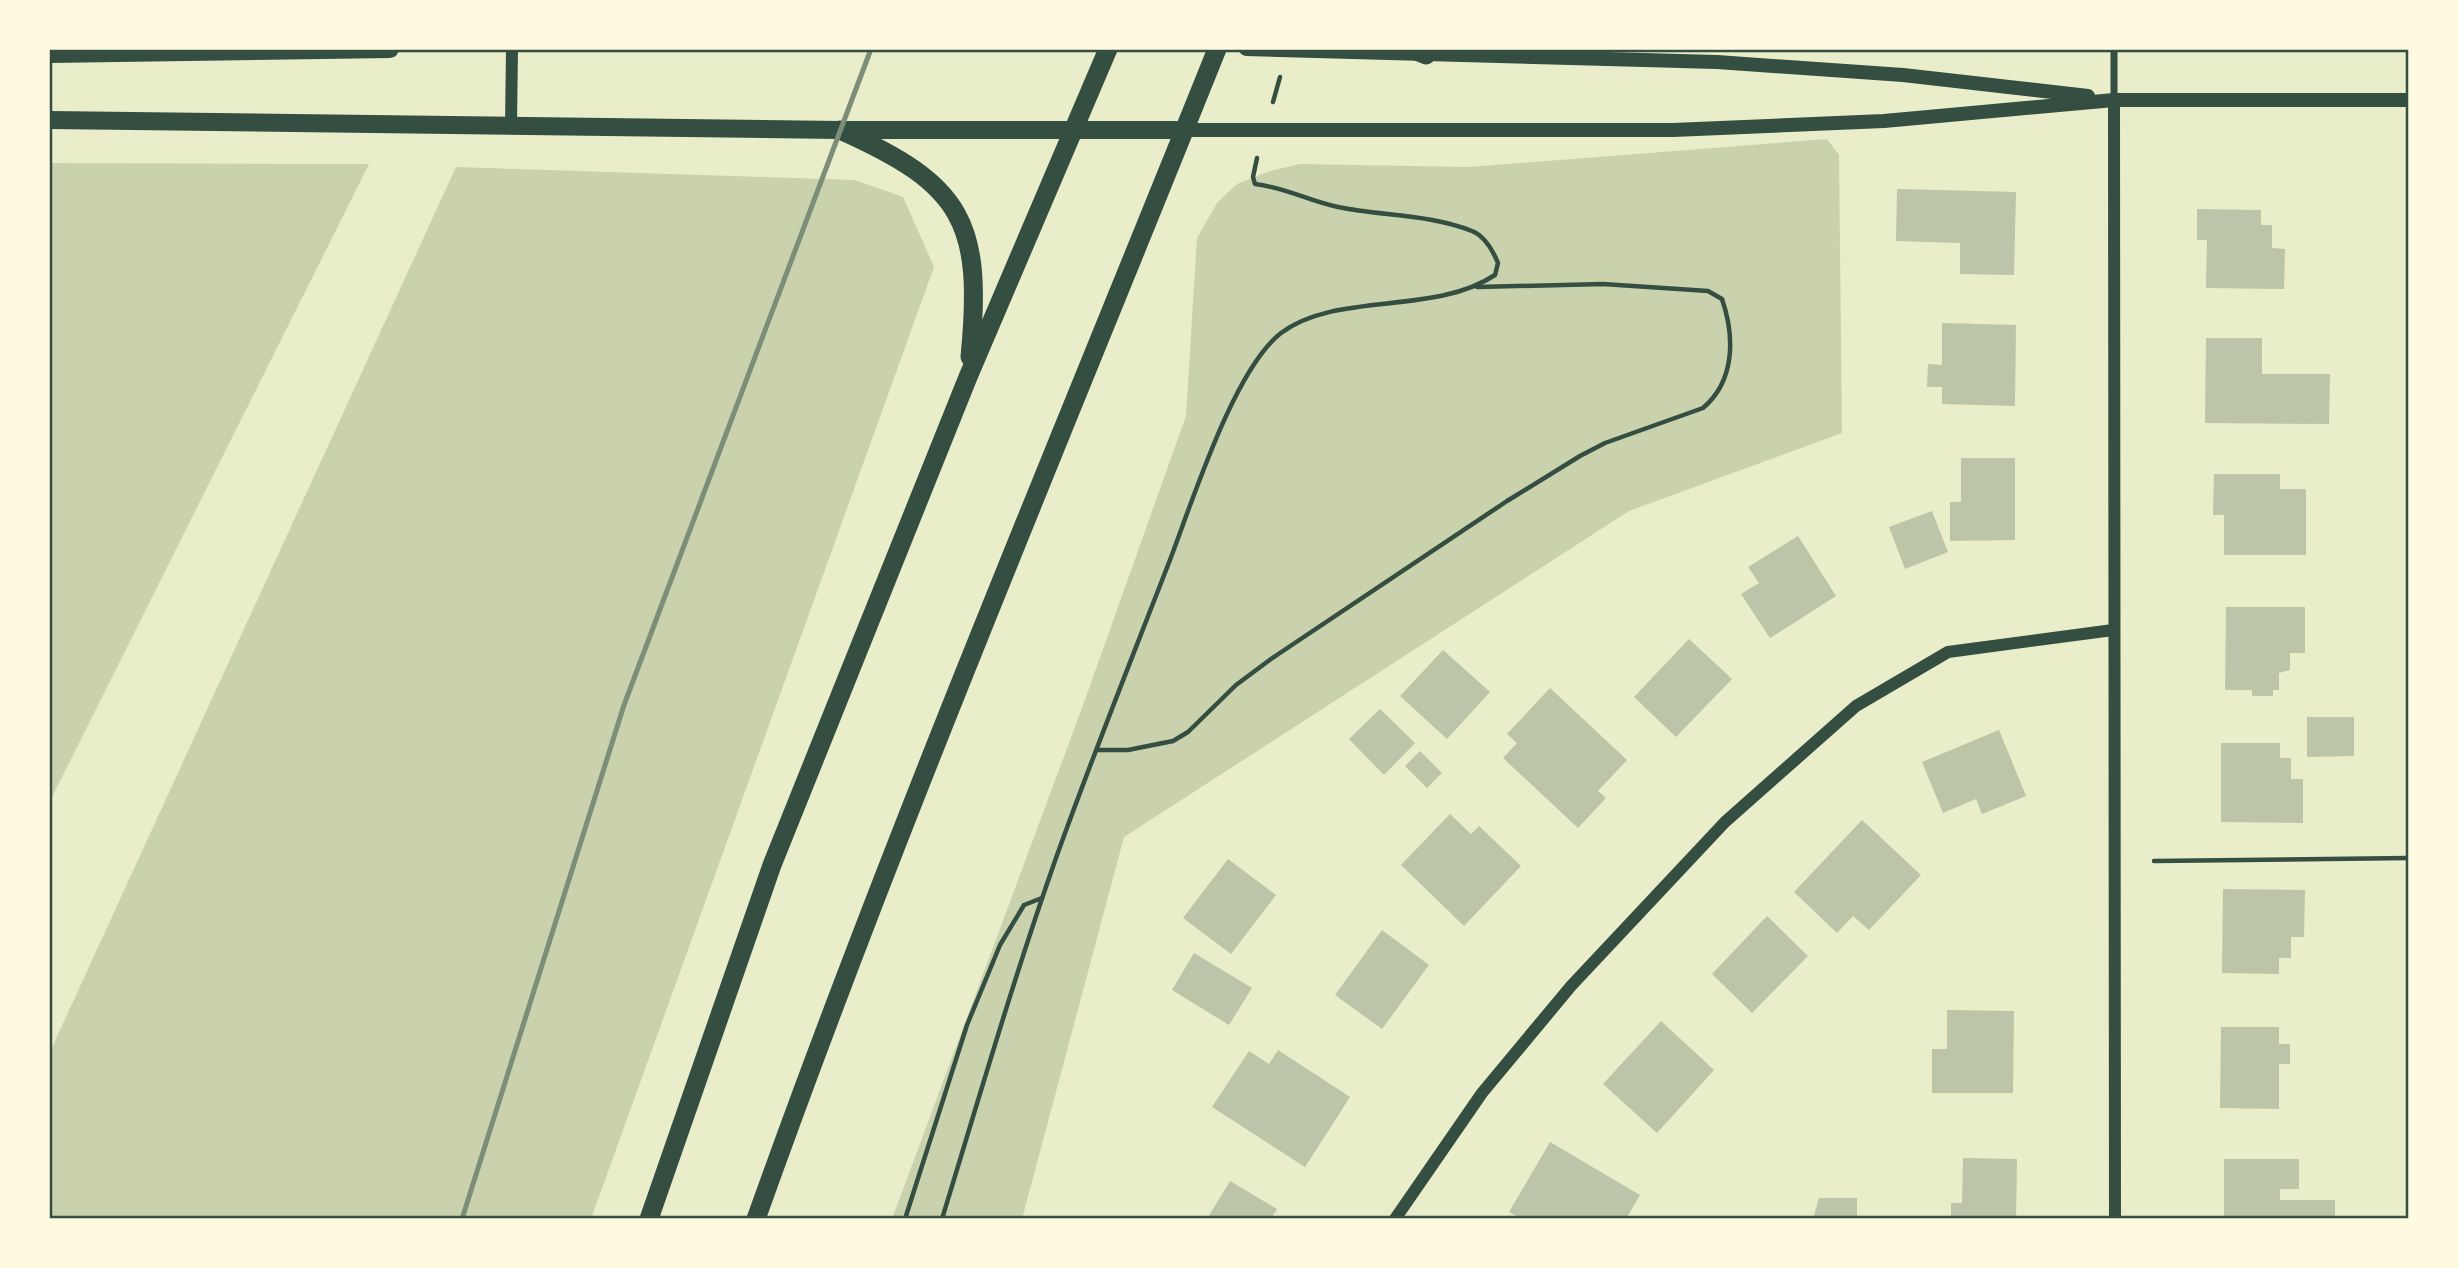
<svg xmlns="http://www.w3.org/2000/svg" width="2458" height="1268" font-family="'Source Serif 4',serif">
	<style>
		.green { fill: #cad2ad }
		.building { fill: #bcc5a7 }
		.lines { fill: none; stroke-linecap: round; stroke-linejoin: round }
		.path { stroke: #344e41; stroke-width: 4.5 }
		.minor { stroke: #344e41; stroke-width: 7 }
		.tertiary { stroke: #344e41; stroke-width: 12 }
		.secondary { stroke: #344e41; stroke-width: 14 }
		.primary { stroke: #344e41; stroke-width: 18 }
		.trunk { stroke: #344e41; stroke-width: 19 }
		.rail { stroke: #7c8e77; stroke-width: 5 }
		.neatline { fill: none; stroke: #344e41; stroke-width: 2.5 }
	</style>
	<rect width="100%" height="100%" fill="#e9edc9"/>
	<g class="green">
		<path d="M 1827,139 L 1839,155 L 1842,433 L 1629,511 L 1124,837 L 1022,1219 L 892,1219 L 1082,708 L 1186,416 L 1197,238 L 1217,203 L 1237,184 L 1270,171 L 1300,164 L 1469,167 Z"/>
		<path d="M 49,163 L 369,164 L 49,803 Z"/>
		<path d="M 456,167 L 855,180 L 903,197 L 934,267 L 591,1219 L 49,1219 L 49,1054 Z"/>
	</g>
	<g class="building">
		<path d="M 1897,189 L 2016,192 L 2014,275 L 1960,274 L 1960,243 L 1896,241 Z"/>
		<path d="M 2197,209 L 2261,210 L 2261,225 L 2272,225 L 2272,248 L 2285,249 L 2284,289 L 2206,288 L 2207,240 L 2197,240 Z"/>
		<path d="M 1942,323 L 2016,325 L 2015,406 L 1942,404 L 1942,387 L 1927,387 L 1928,364 L 1942,365 Z"/>
		<path d="M 2206,338 L 2262,338 L 2262,374 L 2330,374 L 2329,424 L 2205,423 Z"/>
		<path d="M 1961,458 L 2015,458 L 2015,540 L 1950,541 L 1950,502 L 1961,502 Z"/>
		<path d="M 2214,474 L 2280,474 L 2280,489 L 2306,489 L 2306,555 L 2224,555 L 2224,515 L 2213,515 Z"/>
		<path d="M 1932,511 L 1948,552 L 1905,569 L 1889,527 Z"/>
		<path d="M 1798,536 L 1836,596 L 1770,638 L 1741,594 L 1759,583 L 1748,567 Z"/>
		<path d="M 2226,607 L 2305,607 L 2305,653 L 2290,653 L 2290,670 L 2279,673 L 2279,690 L 2273,690 L 2273,696 L 2252,696 L 2252,690 L 2225,690 Z"/>
		<path d="M 1689,639 L 1732,679 L 1676,737 L 1634,697 Z"/>
		<path d="M 1443,650 L 1490,692 L 1447,739 L 1400,696 Z"/>
		<path d="M 1550,688 L 1627,760 L 1598,791 L 1606,798 L 1578,828 L 1503,758 L 1517,743 L 1507,734 Z"/>
		<path d="M 1380,709 L 1415,743 L 1384,775 L 1349,739 Z"/>
		<path d="M 2307,717 L 2354,717 L 2354,756 L 2307,757 Z"/>
		<path d="M 1999,730 L 2026,796 L 1982,814 L 1976,799 L 1943,813 L 1922,762 Z"/>
		<path d="M 2221,743 L 2280,743 L 2280,758 L 2291,758 L 2291,779 L 2303,779 L 2303,823 L 2221,822 Z"/>
		<path d="M 1420,751 L 1442,773 L 1427,788 L 1405,766 Z"/>
		<path d="M 1450,814 L 1471,834 L 1479,826 L 1521,866 L 1464,926 L 1401,865 Z"/>
		<path d="M 1862,820 L 1921,875 L 1869,930 L 1853,916 L 1837,933 L 1794,892 Z"/>
		<path d="M 1228,859 L 1276,895 L 1231,954 L 1183,918 Z"/>
		<path d="M 2223,889 L 2305,890 L 2304,937 L 2291,937 L 2291,958 L 2279,958 L 2279,974 L 2222,973 Z"/>
		<path d="M 1767,916 L 1808,956 L 1752,1013 L 1712,974 Z"/>
		<path d="M 1382,930 L 1429,965 L 1382,1029 L 1335,995 Z"/>
		<path d="M 1194,953 L 1252,988 L 1229,1025 L 1172,990 Z"/>
		<path d="M 1947,1010 L 2014,1011 L 2013,1093 L 1932,1093 L 1932,1049 L 1947,1049 Z"/>
		<path d="M 1661,1021 L 1714,1070 L 1657,1133 L 1603,1084 Z"/>
		<path d="M 2221,1027 L 2279,1027 L 2279,1044 L 2290,1044 L 2290,1064 L 2279,1064 L 2279,1109 L 2220,1108 Z"/>
		<path d="M 1278,1050 L 1350,1097 L 1305,1167 L 1212,1107 L 1249,1051 L 1269,1064 Z"/>
		<path d="M 1550,1142 L 1640,1195 L 1626,1219 L 1522,1219 L 1509,1212 Z"/>
		<path d="M 1963,1158 L 2017,1159 L 2016,1219 L 1951,1219 L 1951,1203 L 1962,1203 Z"/>
		<path d="M 2224,1159 L 2299,1159 L 2299,1189 L 2280,1189 L 2280,1200 L 2335,1200 L 2335,1219 L 2224,1219 Z"/>
		<path d="M 1230,1181 L 1277,1209 L 1271,1219 L 1207,1219 Z"/>
		<path d="M 1819,1198 L 1857,1198 L 1857,1219 L 1813,1219 Z"/>
	</g>
	<g class="lines">
		<g class="path">
			<path d="M 1273,102 L 1280,77"/>
			<path d="M 1097,750 L 1128,750 L 1173,741 L 1188,732 L 1236,685 L 1271,659 L 1507,501 L 1580,456 L 1605,443 L 1703,408 C 1735,381 1735,337 1722,299 L 1708,291 L 1603,284 L 1477,287"/>
			<path d="M 2154,861 L 2409,858"/>
			<path d="M 905,1219 L 967,1025 L 1000,945 L 1024,905 L 1042,898"/>
			<path d="M 942,1219 C 979,1098 1014,977 1056,858 C 1091,760 1130,663 1168,565 C 1191,506 1233,370 1281,333 C 1337,291 1433,316 1495,275 L 1498,263 C 1493,251 1485,236 1472,231 C 1430,214 1381,216 1338,207 C 1308,201 1288,188 1255,184 L 1253,177 L 1257,158"/>
		</g>
		<path class="minor" d="M 2114,100 L 2114,49"/>
		<g class="tertiary">
			<path d="M 2114,100 L 2115,1219"/>
			<path d="M 511,125 L 512,49"/>
			<path d="M 1395,1219 L 1482,1093 L 1571,986 L 1725,822 L 1856,706 L 1948,652 L 2113,630"/>
		</g>
		<g class="secondary">
			<path d="M 1246,49 L 1717,62 L 1903,75 L 2088,96"/>
			<path d="M 1185,130 L 1673,130 L 1884,121 L 2114,100 L 2409,100"/>
		</g>
		<g class="primary">
			<path d="M 49,54 L 390,49"/>
			<path d="M 49,120 L 840,130 L 1185,130"/>
		</g>
		<g class="trunk">
			<path d="M 1411,49 L 1426,55"/>
			<path d="M 840,130 C 964,185 983,223 970,357"/>
			<path d="M 649,1219 L 772,865 L 968,377 L 1108,49"/>
			<path d="M 756,1219 C 897,824 1061,438 1217,49"/>
		</g>
		<path class="rail" d="M 462,1219 L 624,705 L 871,49"/>
	</g>
	<rect width="2458" height="1268" fill="none" stroke="#fefae0" stroke-width="102"/>
	<rect x="51" y="51" width="2356" height="1166" class="neatline"/>
</svg>
